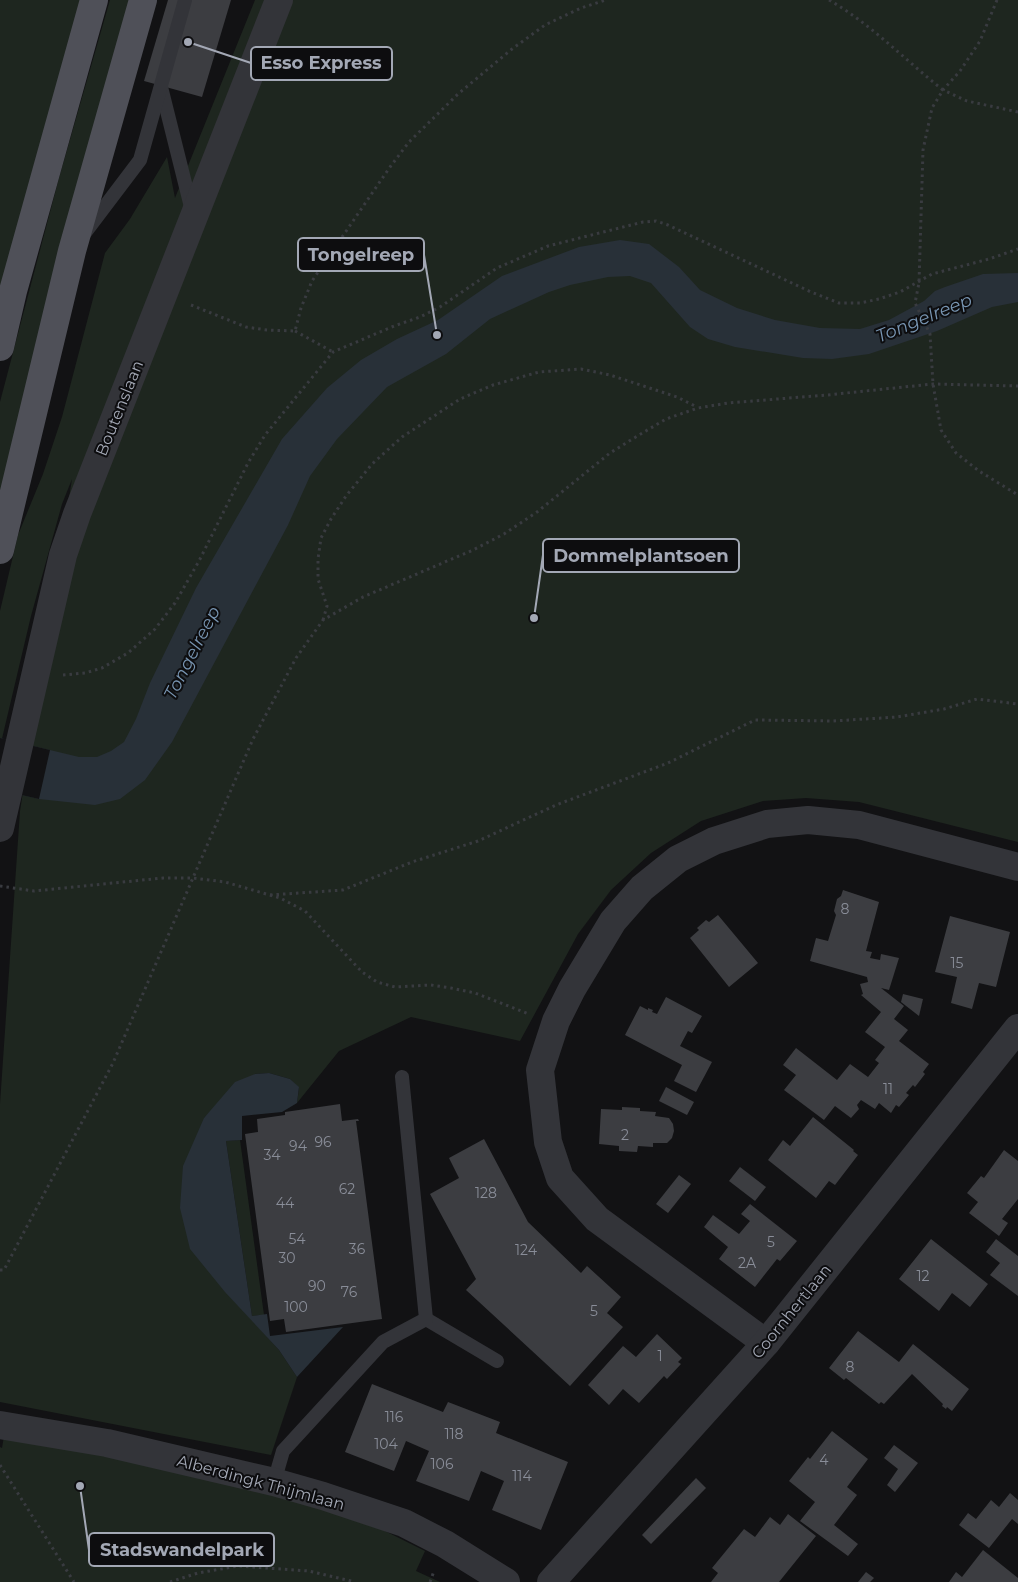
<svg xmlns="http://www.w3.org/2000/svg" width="1018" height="1582" font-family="Montserrat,sans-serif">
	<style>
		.green { fill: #1e261f }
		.water { fill: #283038 }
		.pier { fill: #121214 }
		.building { fill: #3c3d41 }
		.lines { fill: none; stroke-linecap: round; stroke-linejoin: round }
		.path { stroke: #393b40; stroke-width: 3; stroke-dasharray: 2.5 4; stroke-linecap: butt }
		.lane { stroke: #333439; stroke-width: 14 }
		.street { stroke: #333439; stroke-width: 28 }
		.primary { stroke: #4f5058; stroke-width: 28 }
		.labels { text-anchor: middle; stroke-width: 4; stroke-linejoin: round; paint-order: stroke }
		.number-label { font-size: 14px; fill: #898d98 }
		.street-label { font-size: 16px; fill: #a3a8b5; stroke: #0d0d0f }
		.water-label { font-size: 18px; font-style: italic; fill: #7895b2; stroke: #0d0d0f }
		.leader { fill: none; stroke: #a3a8b5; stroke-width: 2 }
		.callout-dot { fill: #a3a8b5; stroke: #0d0d0f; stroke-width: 2 }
		.callout { fill: #0d0d0f; stroke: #a3a8b5; stroke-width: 2 }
		.callout-label { font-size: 18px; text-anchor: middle; font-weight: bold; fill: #a3a8b5 }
	</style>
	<rect width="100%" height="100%" fill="#121214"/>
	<g class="green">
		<path d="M 0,0 L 82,0 L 0,299 Z"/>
		<path d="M 110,0 L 133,0 L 0,494 L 0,402 L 59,178 Z"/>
		<path d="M 255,0 L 1018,0 L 1018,842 L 859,802 L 806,798 L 763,801 L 701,821 L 651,853 L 611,890 L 578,934 L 520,1041 L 411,1017 L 339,1051 L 297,1103 L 299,1088 L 290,1079 L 269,1073 L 255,1074 L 204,1118 L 220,1285 L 279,1350 L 297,1377 L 271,1455 L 0,1402 L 0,1104 L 20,811 L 72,479 L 62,504 L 31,616 L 0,747 L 0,611 L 18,535 L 43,474 L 62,417 L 105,253 L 130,219 L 167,157 L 175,198 Z"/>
		<path d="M 240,1140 L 264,1315 L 252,1316 L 226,1141 Z"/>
		<path d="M 4,1436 L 117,1457 L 224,1481 L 369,1523 L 425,1551 L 416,1571 L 440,1582 L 0,1582 L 0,1447 L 2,1448 Z"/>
	</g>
	<g class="water">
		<path d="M 620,240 L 649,244 L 679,267 L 700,290 L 737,308 L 775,320 L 820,328 L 860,329 L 889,320 L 924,301 L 935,291 L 945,287 L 983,274 L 1018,273 L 1018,302 L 992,307 L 937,331 L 869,354 L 832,359 L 803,358 L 735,347 L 708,339 L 690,327 L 651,283 L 630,276 L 608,277 L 570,285 L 549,292 L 490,319 L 446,354 L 387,387 L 337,439 L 310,476 L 288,525 L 172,742 L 145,780 L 120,799 L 95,805 L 39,799 L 0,790 L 0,738 L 79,757 L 97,757 L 111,751 L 124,742 L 136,719 L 150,683 L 196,588 L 282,439 L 327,388 L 361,360 L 397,339 L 438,320 L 502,276 L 579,247 Z"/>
		<path d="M 269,1073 L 290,1079 L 299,1087 L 297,1103 L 282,1112 L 242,1116 L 242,1140 L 226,1141 L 252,1316 L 267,1314 L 270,1336 L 343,1327 L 297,1377 L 279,1350 L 225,1292 L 190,1249 L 180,1208 L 183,1166 L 204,1118 L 235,1082 L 255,1074 Z"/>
	</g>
	<path class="pier" d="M 0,738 L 50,750 L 39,799 L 0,790 Z"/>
	<g class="building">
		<path d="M 168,0 L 231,0 L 202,97 L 144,81 Z"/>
		<path d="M 843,890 L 879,902 L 866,951 L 872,952 L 870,958 L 880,960 L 881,954 L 899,958 L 889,990 L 881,988 L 904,1006 L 894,1019 L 908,1030 L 899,1041 L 929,1064 L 923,1072 L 925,1074 L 915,1087 L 913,1085 L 906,1093 L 909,1095 L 899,1107 L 896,1105 L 891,1113 L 879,1103 L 875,1109 L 861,1100 L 857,1105 L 859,1109 L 851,1118 L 835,1106 L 824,1120 L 784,1090 L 796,1075 L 783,1065 L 796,1048 L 837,1080 L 850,1064 L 868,1077 L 879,1063 L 875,1060 L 885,1047 L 865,1032 L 881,1012 L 861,995 L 863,994 L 860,984 L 868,982 L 867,977 L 810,961 L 816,938 L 828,941 L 836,915 L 834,911 L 837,899 L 841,896 Z"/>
		<path d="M 718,915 L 758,963 L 729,987 L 690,938 L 699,930 L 697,928 L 706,920 L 709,922 Z"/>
		<path d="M 950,916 L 1010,932 L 996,987 L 979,983 L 972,1009 L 951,1003 L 957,977 L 935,972 Z"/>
		<path d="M 903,994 L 923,999 L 919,1016 L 901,1002 Z"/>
		<path d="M 666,997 L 702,1016 L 692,1033 L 688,1031 L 680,1046 L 712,1062 L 696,1092 L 674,1081 L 682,1065 L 625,1035 L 640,1006 L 648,1010 L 648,1008 L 653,1010 L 652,1012 L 657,1014 Z"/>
		<path d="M 666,1087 L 694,1102 L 687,1115 L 659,1101 Z"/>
		<path d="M 340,1104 L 342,1121 L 358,1119 L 359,1121 L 356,1121 L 382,1319 L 286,1332 L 284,1319 L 270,1321 L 245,1134 L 258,1132 L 257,1119 L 285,1115 L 285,1112 Z"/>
		<path d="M 622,1107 L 640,1108 L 640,1111 L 656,1112 L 655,1116 L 669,1118 L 673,1124 L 674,1131 L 672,1138 L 667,1143 L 653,1143 L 653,1147 L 638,1146 L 637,1152 L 619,1151 L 619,1146 L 599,1144 L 601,1109 L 622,1110 Z"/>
		<path d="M 813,1117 L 854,1150 L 853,1151 L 858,1155 L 835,1185 L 829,1181 L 816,1198 L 768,1160 L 783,1140 L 790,1146 Z"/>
		<path d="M 484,1139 L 528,1222 L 581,1273 L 587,1266 L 621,1297 L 607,1313 L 623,1327 L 570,1386 L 466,1290 L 476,1279 L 430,1194 L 459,1178 L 449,1158 Z"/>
		<path d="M 1004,1150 L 1018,1161 L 1018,1199 L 1002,1219 L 1008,1223 L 999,1236 L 969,1213 L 978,1202 L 967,1193 L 981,1176 L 984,1178 Z"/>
		<path d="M 740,1167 L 766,1187 L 755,1201 L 729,1181 Z"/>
		<path d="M 679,1175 L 691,1184 L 668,1213 L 656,1204 Z"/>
		<path d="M 750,1204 L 797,1241 L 780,1261 L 777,1259 L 755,1287 L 719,1259 L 728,1247 L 704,1227 L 713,1215 L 739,1234 L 750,1221 L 741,1214 Z"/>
		<path d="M 931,1239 L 988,1284 L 970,1307 L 952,1293 L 939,1311 L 899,1279 Z"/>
		<path d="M 996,1239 L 1018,1256 L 1018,1296 L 990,1275 L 1000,1263 L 986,1252 Z"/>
		<path d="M 858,1331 L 899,1362 L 913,1344 L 969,1389 L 952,1411 L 947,1407 L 946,1409 L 942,1406 L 943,1404 L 912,1374 L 884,1404 L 881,1402 L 879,1404 L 846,1378 L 844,1380 L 829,1368 Z"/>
		<path d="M 657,1334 L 682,1358 L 678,1362 L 681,1364 L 667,1379 L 664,1376 L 639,1403 L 623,1389 L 609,1405 L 588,1385 L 623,1346 L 636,1357 Z"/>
		<path d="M 372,1384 L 443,1412 L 448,1402 L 500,1422 L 496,1433 L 568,1462 L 541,1530 L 492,1510 L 504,1481 L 481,1471 L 469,1501 L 416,1481 L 429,1451 L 406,1441 L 394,1471 L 345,1452 Z"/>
		<path d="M 832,1431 L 868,1459 L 847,1487 L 857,1495 L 834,1525 L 858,1544 L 848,1556 L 800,1521 L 815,1502 L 789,1481 L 808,1457 L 810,1459 Z"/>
		<path d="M 894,1445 L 918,1463 L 895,1492 L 887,1485 L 898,1469 L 884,1458 Z"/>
		<path d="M 696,1478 L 706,1488 L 651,1544 L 642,1535 Z"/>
		<path d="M 1010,1493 L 1018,1500 L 1018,1524 L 1012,1519 L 989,1548 L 959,1525 L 968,1513 L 976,1519 L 991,1500 L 999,1507 Z"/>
		<path d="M 788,1514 L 816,1536 L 779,1582 L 711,1582 L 718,1573 L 712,1568 L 744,1529 L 755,1537 L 770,1517 L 780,1525 Z"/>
		<path d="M 983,1550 L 1018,1578 L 1018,1582 L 949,1582 L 956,1572 L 962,1577 Z"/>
		<path d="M 866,1572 L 874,1578 L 870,1582 L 858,1582 Z"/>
	</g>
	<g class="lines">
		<g class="path">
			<path d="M 829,0 C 871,24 905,60 943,90 L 932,108 L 923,150 L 919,283 L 915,303 L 930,334 L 933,384 L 941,430 L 956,453 L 979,471 L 1018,495"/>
			<path d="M 997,0 L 980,41 L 960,71 L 943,90 L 967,101 L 1018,112"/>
			<path d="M 191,305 L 246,327 L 267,330 L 295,331 L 301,308 L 312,281 L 390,167 L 409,142 L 458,94 L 512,49 L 545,25 L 581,8 L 606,0"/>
			<path d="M 295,331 L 333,352"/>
			<path d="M 323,620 L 327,606 L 318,579 L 318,559 L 321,538 L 331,519 L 346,496 L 372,464 L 402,437 L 460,399 L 493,385 L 539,372 L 581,369 L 610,375 L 677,397 L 697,407"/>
			<path d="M 63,675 L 85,673 L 102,668 L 128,653 L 155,629 L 175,603 L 199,561 L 248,463 L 265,435 L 333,352 L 394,326 L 420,317 L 440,307 L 497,268 L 548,246 L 643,222 L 656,221 L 668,225 L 811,292 L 839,303 L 860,303 L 879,299 L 900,292 L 932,274 L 989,259 L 1018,249"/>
			<path d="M 0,886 L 34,891 L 163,878 L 193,878 L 225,882 L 280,898 L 305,911 L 362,972 L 377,982 L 395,987 L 431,985 L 451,988 L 475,993 L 529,1014"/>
			<path d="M 270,895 L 343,890 L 412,862 L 478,841 L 556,805 L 668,763 L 755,720 L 833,721 L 897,717 L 944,709 L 977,699 L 1018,704"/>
			<path d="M 0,1270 L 4,1270 L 113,1063 L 253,739 L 296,658 L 323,620 L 363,597 L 473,550 L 504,534 L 537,512 L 610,453 L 639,435 L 666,419 L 698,408 L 728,403 L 827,395 L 933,384 L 1018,386"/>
			<path d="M 0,1465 L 74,1582"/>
			<path d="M 170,1582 L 198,1573 L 238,1566 L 309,1571 L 355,1582"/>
			<path d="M 430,1582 L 434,1571"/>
		</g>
		<g class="lane">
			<path d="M 161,87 L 192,211"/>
			<path d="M 84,234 L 140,160 L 185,0"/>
			<path d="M 426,1319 L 497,1361"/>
			<path d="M 274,1482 L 283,1451 L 383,1342 L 426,1319 L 402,1077"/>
		</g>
		<g class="street">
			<path d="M 0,828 L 63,555 L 77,514 L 279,0"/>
			<path d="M 766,1343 L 597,1219 L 560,1178 L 548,1142 L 540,1070 L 556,1021 L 572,989 L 613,921 L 642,888 L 678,859 L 714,841 L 767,824 L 808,820 L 859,825 L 1018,867"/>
			<path d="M 0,1425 L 107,1443 L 274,1482 L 323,1496 L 404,1523 L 445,1544 L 506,1582"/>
			<path d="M 551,1582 L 766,1343 L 1018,1028"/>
		</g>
		<g class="primary">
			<path d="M 0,347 L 13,291 L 94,0"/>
			<path d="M 0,550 L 72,251 L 143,0"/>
		</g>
	</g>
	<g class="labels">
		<g class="number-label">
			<text x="845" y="914">8</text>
			<text x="957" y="968">15</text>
			<text x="888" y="1094">11</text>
			<text x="625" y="1140">2</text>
			<text x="323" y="1147">96</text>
			<text x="298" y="1151">94</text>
			<text x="272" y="1160">34</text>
			<text x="347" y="1194">62</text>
			<text x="486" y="1198">128</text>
			<text x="285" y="1208">44</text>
			<text x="297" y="1244">54</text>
			<text x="771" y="1247">5</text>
			<text x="357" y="1254">36</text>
			<text x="526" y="1255">124</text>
			<text x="287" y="1263">30</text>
			<text x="747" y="1268">2A</text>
			<text x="923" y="1281">12</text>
			<text x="317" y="1291">90</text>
			<text x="349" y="1297">76</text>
			<text x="296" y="1312">100</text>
			<text x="594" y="1316">5</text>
			<text x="660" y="1361">1</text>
			<text x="850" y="1372">8</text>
			<text x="394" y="1422">116</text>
			<text x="454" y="1439">118</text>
			<text x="386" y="1449">104</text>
			<text x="824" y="1465">4</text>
			<text x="442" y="1469">106</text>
			<text x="522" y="1481">114</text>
		</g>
		<g class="street-label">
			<text transform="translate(119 408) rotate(-68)" y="6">Boutenslaan</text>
			<text transform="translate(791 1311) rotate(-51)" y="6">Coornhertlaan</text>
			<text transform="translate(261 1482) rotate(15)" y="6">Alberdingk Thijmlaan</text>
		</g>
		<g class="water-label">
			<text transform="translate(924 318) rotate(-22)" y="6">Tongelreep</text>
			<text transform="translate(192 653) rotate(-63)" y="6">Tongelreep</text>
		</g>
	</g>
	<path class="leader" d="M188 42L251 63M437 335L424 255M534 618L543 555M80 1486L89 1550"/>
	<g class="callout-dot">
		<circle cx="188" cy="42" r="5"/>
		<circle cx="437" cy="335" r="5"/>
		<circle cx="534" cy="618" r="5"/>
		<circle cx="80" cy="1486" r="5"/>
	</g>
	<g class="callout">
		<rect x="251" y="47" width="141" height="33" rx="5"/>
		<rect x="298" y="238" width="126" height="33" rx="5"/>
		<rect x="543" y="539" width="196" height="33" rx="5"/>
		<rect x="89" y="1533" width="185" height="33" rx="5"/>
	</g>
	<g class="callout-label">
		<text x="321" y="69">Esso Express</text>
		<text x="361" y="261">Tongelreep</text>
		<text x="641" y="562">Dommelplantsoen</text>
		<text x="182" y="1556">Stadswandelpark</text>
	</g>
</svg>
